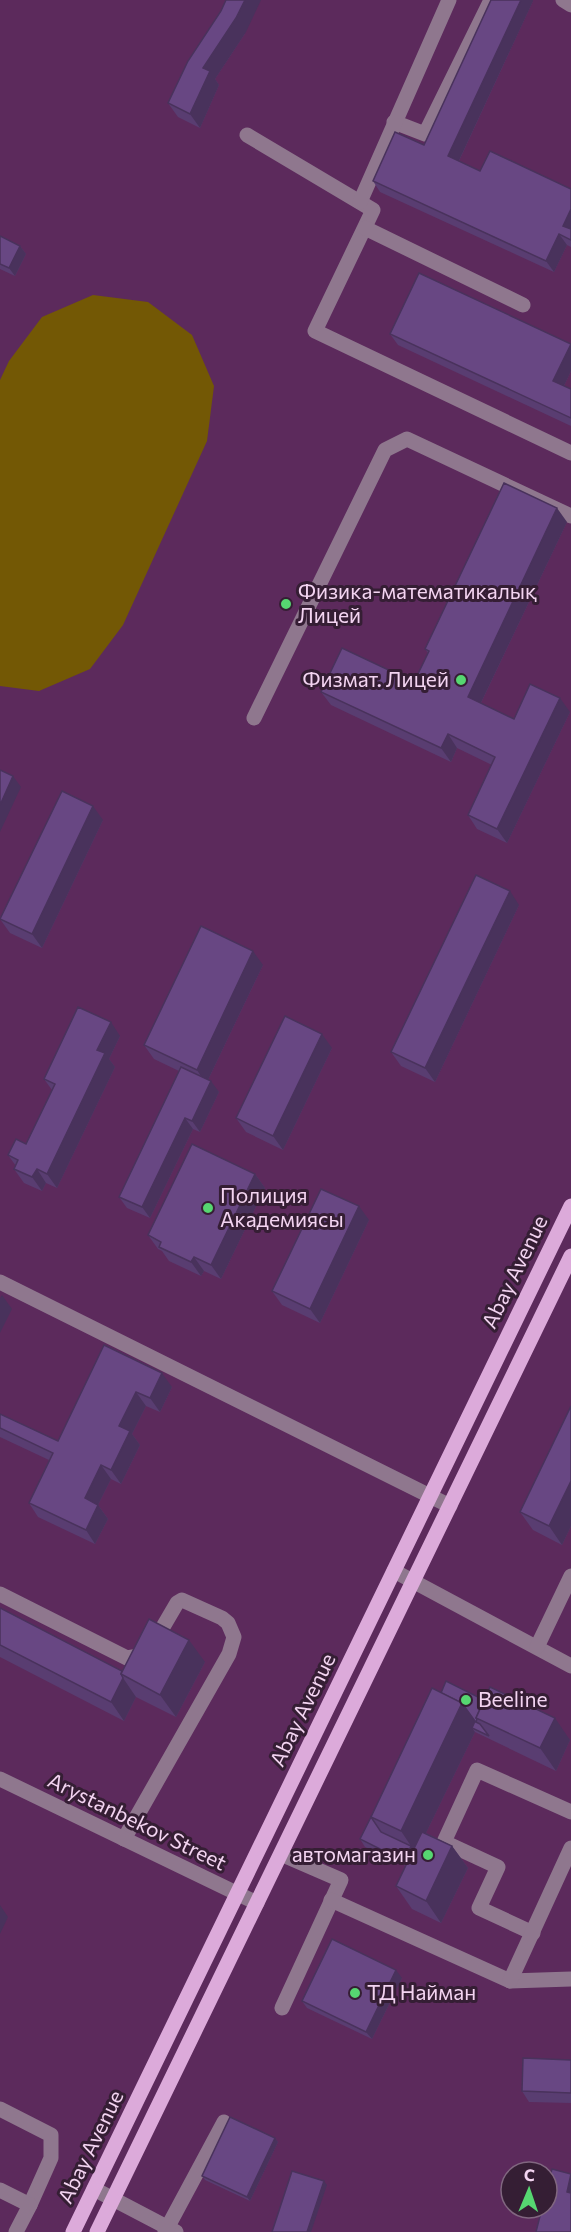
<svg xmlns="http://www.w3.org/2000/svg" width="571" height="2232" font-family="Commissioner,sans-serif">
	<style>
		.green { fill: #735805 }
		.lines { fill: none; stroke-linecap: round; stroke-linejoin: round }
		.minor { stroke: #8f778e; stroke-width: 15 }
		.major { stroke: #dcaada; stroke-width: 15 }
		.wall { fill: #593d71 }
		.shaded-wall { fill: #49325c }
		.building { fill: #684783; stroke: #49325c; stroke-width: 1.5 }
		.poi-dot { fill: #56d671; stroke: #351e34; stroke-width: 2 }
		.labels { text-anchor: middle; stroke-width: 6; stroke-linejoin: round; paint-order: stroke }
		.poi-label { font-size: 21px; fill: #f3d4f1; stroke: #351e34; text-anchor: start }
		.street-label { font-size: 21px; fill: #f3d4f1; stroke: #351e34 }
	</style>
	<rect width="100%" height="100%" fill="#5c2a5c"/>
	<path class="green" d="M 93,295 L 148,302 L 192,335 L 214,386 L 207,441 L 123,625 L 90,669 L 39,691 L 0,686 L 0,380 L 9,361 L 42,317 Z"/>
	<g class="lines">
		<g class="minor">
			<path d="M 563,0 L 571,5"/>
			<path d="M 394,122 L 425,134 L 491,0"/>
			<path d="M 247,135 L 373,210 L 315,331 L 571,453"/>
			<path d="M 360,202 L 449,0"/>
			<path d="M 365,228 L 523,305"/>
			<path d="M 254,718 L 385,450 L 407,439 L 571,516"/>
			<path d="M 0,1282 L 450,1506"/>
			<path d="M 394,1571 L 571,1666"/>
			<path d="M 0,1594 L 127,1658 L 144,1655 L 153,1644 L 177,1603 L 182,1600 L 222,1618 L 228,1623 L 234,1637 L 229,1654 L 124,1839"/>
			<path d="M 537,1647 L 571,1576"/>
			<path d="M 0,1779 L 257,1903"/>
			<path d="M 281,1854 L 341,1880 L 282,2008"/>
			<path d="M 331,1900 L 510,1981 L 571,1979"/>
			<path d="M 533,1933 L 479,1908 L 498,1867 L 444,1842 L 477,1770 L 571,1812"/>
			<path d="M 510,1981 L 571,1848"/>
			<path d="M 0,2109 L 51,2135 L 51,2158 L 30,2205"/>
			<path d="M 94,2189 L 176,2232"/>
			<path d="M 0,2190 L 30,2205 L 16,2232"/>
			<path d="M 165,2232 L 224,2122"/>
		</g>
		<g class="major">
			<path d="M 73,2232 L 571,1206"/>
			<path d="M 97,2232 L 571,1256"/>
		</g>
	</g>
	<g class="wall">
		<path d="M 533,1 L 459,161 L 480,171 L 571,189 L 571,247 L 567,245 L 554,272 L 380,192 L 373,181 L 424,145 Z"/>
		<path d="M 246,32 L 215,79 L 219,85 L 200,128 L 178,117 L 168,103 Z"/>
		<path d="M 0,236 L 20,246 L 26,254 L 15,276 L 0,269 Z"/>
		<path d="M 390,334 L 571,344 L 571,371 L 564,386 L 571,389 L 571,426 L 398,345 Z"/>
		<path d="M 567,522 L 481,703 L 514,719 L 570,712 L 507,843 L 477,829 L 468,815 L 492,765 L 457,748 L 451,762 L 331,705 L 321,692 L 414,682 L 428,653 L 425,649 Z"/>
		<path d="M 103,820 L 42,948 L 10,933 L 0,919 Z"/>
		<path d="M 519,905 L 435,1082 L 401,1066 L 391,1052 Z"/>
		<path d="M 263,965 L 208,1080 L 219,1092 L 200,1132 L 193,1129 L 150,1218 L 127,1208 L 119,1197 L 179,1071 L 154,1059 L 144,1045 Z"/>
		<path d="M 120,1036 L 109,1059 L 115,1067 L 57,1188 L 46,1183 L 42,1191 L 24,1183 L 14,1169 L 16,1166 L 8,1155 L 26,1144 L 52,1090 L 44,1079 Z"/>
		<path d="M 332,1048 L 283,1150 L 246,1132 L 236,1118 Z"/>
		<path d="M 255,1174 L 265,1188 L 221,1279 L 204,1271 L 201,1276 L 169,1261 L 162,1251 L 158,1249 L 148,1235 Z"/>
		<path d="M 369,1220 L 320,1323 L 282,1305 L 272,1291 Z"/>
		<path d="M 104,1345 L 172,1387 L 160,1412 L 146,1406 L 132,1434 L 140,1445 L 121,1484 L 111,1479 L 98,1505 L 108,1519 L 95,1544 L 38,1517 L 29,1503 L 49,1460 L 0,1437 L 0,1414 L 58,1441 Z"/>
		<path d="M 571,1406 L 571,1526 L 562,1545 L 533,1530 L 520,1512 Z"/>
		<path d="M 0,1608 L 122,1671 L 205,1662 L 176,1717 L 136,1697 L 124,1721 L 0,1657 Z"/>
		<path d="M 441,1693 L 484,1700 L 570,1740 L 556,1771 L 475,1732 L 426,1833 L 452,1846 L 468,1868 L 441,1923 L 412,1909 L 396,1886 L 406,1866 L 365,1847 L 360,1839 Z"/>
		<path d="M 402,1978 L 372,2039 L 307,2008 L 302,2001 Z"/>
		<path d="M 571,2060 L 571,2103 L 529,2102 L 522,2091 Z"/>
		<path d="M 275,2138 L 278,2142 L 250,2201 L 205,2180 L 202,2176 Z"/>
	</g>
	<g class="shaded-wall">
		<path d="M 245,0 L 261,0 L 246,32 L 215,79 L 219,85 L 200,128 L 190,114 L 203,68 Z"/>
		<path d="M 521,0 L 533,0 L 533,1 L 456,167 L 448,156 Z"/>
		<path d="M 571,209 L 571,237 L 563,226 Z"/>
		<path d="M 559,234 L 567,245 L 554,272 L 546,261 Z"/>
		<path d="M 20,246 L 26,254 L 15,276 L 9,268 Z"/>
		<path d="M 571,344 L 571,371 L 561,392 L 553,381 Z"/>
		<path d="M 557,508 L 567,522 L 477,711 L 468,697 Z"/>
		<path d="M 560,698 L 570,712 L 507,843 L 497,829 Z"/>
		<path d="M 448,734 L 457,748 L 451,762 L 441,748 Z"/>
		<path d="M 13,776 L 21,787 L 0,832 L 0,805 Z"/>
		<path d="M 93,806 L 103,820 L 42,948 L 32,934 Z"/>
		<path d="M 510,891 L 519,905 L 435,1082 L 425,1068 Z"/>
		<path d="M 253,951 L 263,965 L 206,1084 L 197,1070 Z"/>
		<path d="M 111,1022 L 120,1036 L 109,1059 L 115,1067 L 57,1188 L 47,1174 L 97,1050 Z"/>
		<path d="M 322,1034 L 332,1048 L 283,1150 L 273,1136 Z"/>
		<path d="M 211,1081 L 219,1092 L 200,1132 L 192,1121 Z"/>
		<path d="M 185,1118 L 193,1129 L 150,1218 L 142,1207 Z"/>
		<path d="M 37,1169 L 46,1183 L 42,1191 L 32,1177 Z"/>
		<path d="M 255,1174 L 265,1188 L 221,1279 L 211,1265 Z"/>
		<path d="M 359,1206 L 369,1220 L 320,1323 L 310,1309 Z"/>
		<path d="M 194,1257 L 204,1271 L 201,1276 L 191,1262 Z"/>
		<path d="M 2,1295 L 12,1309 L 0,1333 L 0,1298 Z"/>
		<path d="M 162,1373 L 172,1387 L 160,1412 L 150,1398 Z"/>
		<path d="M 136,1392 L 146,1406 L 132,1434 L 140,1445 L 121,1484 L 111,1470 L 119,1426 Z"/>
		<path d="M 101,1465 L 111,1479 L 98,1505 L 108,1519 L 95,1544 L 86,1530 L 85,1498 Z"/>
		<path d="M 571,1481 L 571,1526 L 562,1545 L 549,1526 Z"/>
		<path d="M 189,1640 L 205,1662 L 176,1717 L 160,1695 Z"/>
		<path d="M 123,1678 L 136,1697 L 124,1721 L 111,1702 Z"/>
		<path d="M 462,1703 L 478,1725 L 472,1728 L 475,1732 L 409,1868 L 404,1861 L 411,1846 L 401,1831 Z"/>
		<path d="M 555,1718 L 570,1740 L 556,1771 L 540,1748 Z"/>
		<path d="M 452,1846 L 468,1868 L 441,1923 L 426,1901 Z"/>
		<path d="M 0,1905 L 8,1917 L 0,1934 Z"/>
		<path d="M 396,1970 L 402,1978 L 372,2039 L 366,2032 Z"/>
		<path d="M 275,2138 L 278,2142 L 250,2201 L 247,2197 Z"/>
		<path d="M 571,2175 L 571,2198 L 567,2192 Z"/>
		<path d="M 324,2181 L 327,2185 L 311,2232 L 307,2232 Z"/>
	</g>
	<g class="building">
		<path d="M 226,0 L 245,0 L 236,18 L 203,68 L 210,71 L 190,114 L 168,103 L 188,61 L 221,11 Z"/>
		<path d="M 491,0 L 521,0 L 448,156 L 480,171 L 490,151 L 571,189 L 571,209 L 563,226 L 571,229 L 571,240 L 559,234 L 546,261 L 373,181 L 395,132 L 424,145 Z"/>
		<path d="M 0,236 L 20,246 L 9,268 L 0,264 Z"/>
		<path d="M 419,273 L 571,344 L 553,381 L 571,389 L 571,418 L 390,334 Z"/>
		<path d="M 504,483 L 557,508 L 468,697 L 514,719 L 530,684 L 560,698 L 497,829 L 468,815 L 495,757 L 448,734 L 441,748 L 321,692 L 342,648 L 414,682 L 429,651 L 425,649 Z"/>
		<path d="M 0,770 L 13,776 L 0,805 Z"/>
		<path d="M 62,791 L 93,806 L 32,934 L 0,919 Z"/>
		<path d="M 476,875 L 510,891 L 425,1068 L 391,1052 Z"/>
		<path d="M 201,926 L 253,951 L 197,1070 L 144,1045 Z"/>
		<path d="M 78,1007 L 111,1022 L 97,1050 L 105,1053 L 47,1174 L 37,1169 L 32,1177 L 14,1169 L 18,1160 L 8,1155 L 16,1139 L 26,1144 L 55,1084 L 44,1079 Z"/>
		<path d="M 285,1016 L 322,1034 L 273,1136 L 236,1118 Z"/>
		<path d="M 181,1067 L 211,1081 L 192,1121 L 185,1118 L 142,1207 L 119,1197 Z"/>
		<path d="M 192,1144 L 255,1174 L 211,1265 L 194,1257 L 191,1262 L 159,1247 L 161,1242 L 148,1235 Z"/>
		<path d="M 321,1189 L 359,1206 L 310,1309 L 272,1291 Z"/>
		<path d="M 104,1345 L 162,1373 L 150,1398 L 136,1392 L 119,1426 L 130,1431 L 111,1470 L 101,1465 L 85,1498 L 98,1505 L 86,1530 L 29,1503 L 53,1453 L 0,1428 L 0,1414 L 58,1441 Z"/>
		<path d="M 571,1406 L 571,1481 L 549,1526 L 520,1512 Z"/>
		<path d="M 0,1608 L 122,1671 L 121,1674 L 123,1678 L 111,1702 L 0,1645 Z"/>
		<path d="M 149,1619 L 189,1640 L 160,1695 L 121,1674 Z"/>
		<path d="M 446,1681 L 484,1700 L 476,1718 L 477,1719 L 476,1722 L 480,1724 L 489,1736 L 472,1728 L 475,1721 L 462,1703 L 441,1693 Z"/>
		<path d="M 490,1687 L 555,1718 L 540,1748 L 476,1718 Z"/>
		<path d="M 432,1688 L 462,1703 L 401,1831 L 371,1817 Z"/>
		<path d="M 371,1817 L 381,1832 L 411,1846 L 404,1861 L 360,1839 Z"/>
		<path d="M 422,1832 L 452,1846 L 426,1901 L 396,1886 Z"/>
		<path d="M 332,1939 L 396,1970 L 366,2032 L 302,2001 Z"/>
		<path d="M 523,2058 L 571,2060 L 571,2093 L 522,2091 Z"/>
		<path d="M 230,2117 L 275,2138 L 247,2197 L 202,2176 Z"/>
		<path d="M 552,2169 L 571,2174 L 567,2192 L 571,2193 L 571,2232 L 536,2232 L 542,2208 L 547,2208 L 547,2188 Z"/>
		<path d="M 292,2171 L 324,2181 L 307,2232 L 272,2232 Z"/>
	</g>
	<g class="poi-dot">
		<circle cx="286" cy="604" r="6"/>
		<circle cx="461" cy="680" r="6"/>
		<circle cx="208" cy="1208" r="6"/>
		<circle cx="466" cy="1700" r="6"/>
		<circle cx="428" cy="1855" r="6"/>
		<circle cx="355" cy="1993" r="6"/>
	</g>
	<g class="labels">
		<g class="poi-label">
			<text x="298" y="599">Физика-математикалық<tspan x="298" dy="24">Лицей</tspan></text>
			<text x="449" y="687" text-anchor="end">Физмат. Лицей</text>
			<text x="220" y="1203">Полиция<tspan x="220" dy="24">Академиясы</tspan></text>
			<text x="478" y="1707">Beeline</text>
			<text x="416" y="1862" text-anchor="end">автомагазин</text>
			<text x="367" y="2000">ТД Найман</text>
		</g>
		<g class="street-label">
			<text transform="translate(515 1272) rotate(-64)" y="7">Abay Avenue</text>
			<text transform="translate(303 1710) rotate(-64)" y="7">Abay Avenue</text>
			<text transform="translate(137 1822) rotate(26)" y="7">Arystanbekov Street</text>
			<text transform="translate(91 2147) rotate(-64)" y="7">Abay Avenue</text>
		</g>
	</g>
	<g transform="translate(529 2190) rotate(2)"><circle r="28" fill="#351e34" stroke="#816780" stroke-width="1.5"/>
	<path d="M0-4.5L10 22L0 15L-10 22Z" fill="#56d671"/>
	<text y="-9" font-size="16" font-weight="bold" text-anchor="middle" fill="#f3d4f1">С</text>
	</g>
</svg>
